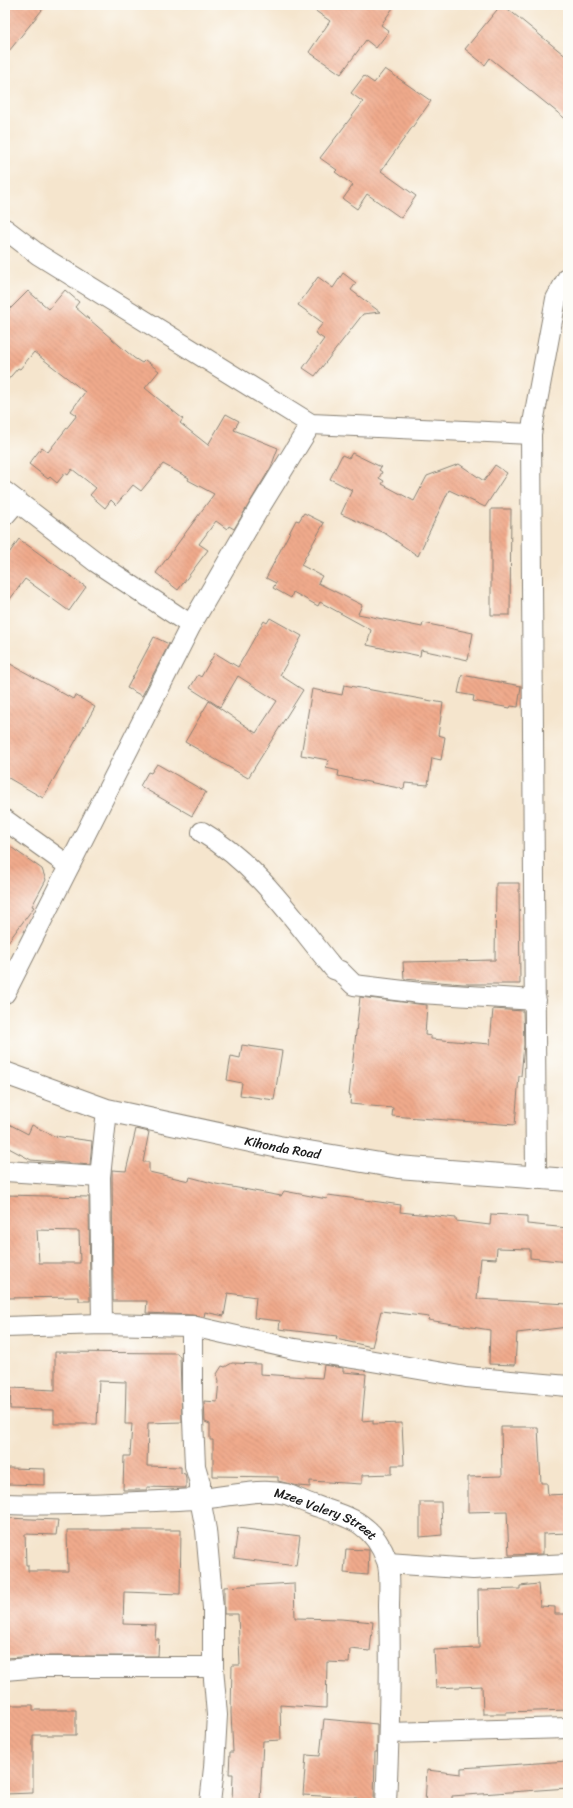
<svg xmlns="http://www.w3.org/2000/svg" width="573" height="1808" font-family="Sriracha,sans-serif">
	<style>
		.building { fill: url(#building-back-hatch); fill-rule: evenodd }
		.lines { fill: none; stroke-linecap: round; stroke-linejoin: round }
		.street-casing { stroke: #888074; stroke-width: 22 }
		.secondary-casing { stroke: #888074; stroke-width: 24 }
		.street { stroke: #fff; stroke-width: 20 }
		.secondary { stroke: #fff; stroke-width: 22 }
		.labels { text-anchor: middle; stroke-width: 3.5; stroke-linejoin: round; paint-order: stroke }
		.street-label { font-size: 13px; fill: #1c1c1c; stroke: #fdfcf7 }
	</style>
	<defs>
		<pattern id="building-back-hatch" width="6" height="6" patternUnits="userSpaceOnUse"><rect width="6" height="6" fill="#f0aa8c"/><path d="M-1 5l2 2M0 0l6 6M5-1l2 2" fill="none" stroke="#cd9278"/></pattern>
	</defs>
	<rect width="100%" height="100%" fill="#fdfcf7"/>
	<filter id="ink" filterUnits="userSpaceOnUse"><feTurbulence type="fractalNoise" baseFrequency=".025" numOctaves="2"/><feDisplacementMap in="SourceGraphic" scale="8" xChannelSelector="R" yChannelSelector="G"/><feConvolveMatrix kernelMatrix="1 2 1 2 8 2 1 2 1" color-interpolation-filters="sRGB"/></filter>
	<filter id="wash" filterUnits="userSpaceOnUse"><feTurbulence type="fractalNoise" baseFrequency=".012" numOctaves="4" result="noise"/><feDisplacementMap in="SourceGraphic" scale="16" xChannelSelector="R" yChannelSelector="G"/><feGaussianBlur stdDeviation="0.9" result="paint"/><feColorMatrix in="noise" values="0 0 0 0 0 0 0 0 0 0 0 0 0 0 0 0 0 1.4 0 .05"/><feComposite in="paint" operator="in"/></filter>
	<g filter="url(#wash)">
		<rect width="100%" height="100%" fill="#f5e5cd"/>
		<g id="blocks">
			<g class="building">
				<path d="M 5,5 L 46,5 L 5,56 Z"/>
				<path d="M 307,5 L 395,5 L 381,25 L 389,31 L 376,48 L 366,40 L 341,74 L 309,52 L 330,21 Z"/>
				<path d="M 501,5 L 503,5 L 568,58 L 568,121 L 490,58 L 485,65 L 465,49 Z"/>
				<path d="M 385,69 L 431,101 L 381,171 L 416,196 L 401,218 L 367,194 L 357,209 L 343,199 L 353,185 L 335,172 L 337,170 L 320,158 L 363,102 L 351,93 L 364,76 L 374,83 Z"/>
				<path d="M 343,273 L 356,283 L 351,290 L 380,312 L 363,314 L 315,376 L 303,368 L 324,339 L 315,333 L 323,323 L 298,305 L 318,277 L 333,288 Z"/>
				<path d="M 65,290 L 79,302 L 75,307 L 134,358 L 142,363 L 145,360 L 159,371 L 145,388 L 183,419 L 180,423 L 208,445 L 226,414 L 239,421 L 234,430 L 278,448 L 271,467 L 234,529 L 229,526 L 227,529 L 216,521 L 199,544 L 208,550 L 178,590 L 156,573 L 214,494 L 188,480 L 189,478 L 163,464 L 141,491 L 133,485 L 116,505 L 111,500 L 105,508 L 90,495 L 96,488 L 72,469 L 68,475 L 65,473 L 57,483 L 50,477 L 48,479 L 29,464 L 42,447 L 48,452 L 77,415 L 71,411 L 85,392 L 34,352 L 20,369 L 18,368 L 5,383 L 5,314 L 28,291 L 49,309 Z"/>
				<path d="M 352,453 L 381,467 L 379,470 L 382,472 L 379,478 L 384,481 L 382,484 L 414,501 L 427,476 L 459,464 L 484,481 L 495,465 L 507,473 L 485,507 L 449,490 L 418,556 L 386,534 L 341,514 L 352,490 L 330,479 L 342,455 L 349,458 Z"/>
				<path d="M 491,509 L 511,509 L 510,615 L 491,615 Z"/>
				<path d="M 304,513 L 324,523 L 301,565 L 322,576 L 318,583 L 362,605 L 358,614 L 422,627 L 423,623 L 473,633 L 468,660 L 421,650 L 420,656 L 367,645 L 371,630 L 320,602 L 318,606 L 293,592 L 291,598 L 273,588 L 276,583 L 266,578 L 296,520 L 299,521 Z"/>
				<path d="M 19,539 L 86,587 L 69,611 L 25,579 L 5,606 L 5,559 Z"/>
				<path d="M 270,618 L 302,636 L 280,675 L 303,690 L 248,778 L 185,742 L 209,701 L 256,733 L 277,701 L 238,676 L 220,707 L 190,688 L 198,675 L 201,677 L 215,653 L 238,667 L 264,621 L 267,623 Z"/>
				<path d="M 154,637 L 169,644 L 142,696 L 127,688 Z"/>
				<path d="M 5,661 L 73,699 L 75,695 L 95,707 L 43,798 L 5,776 Z"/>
				<path d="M 462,675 L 521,686 L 518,707 L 511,706 L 510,708 L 473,701 L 474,696 L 458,693 Z"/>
				<path d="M 344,685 L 443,703 L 438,735 L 445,737 L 441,760 L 432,758 L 428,785 L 405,783 L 404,789 L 338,776 L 339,771 L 326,768 L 328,760 L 301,755 L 312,689 L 342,695 Z"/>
				<path d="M 157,764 L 206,792 L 192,816 L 140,786 L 148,772 L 151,773 Z"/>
				<path d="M 5,843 L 42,869 L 46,880 L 32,906 L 34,907 L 5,946 Z"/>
				<path d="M 496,883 L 519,883 L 520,984 L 463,984 L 404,979 L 403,962 L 495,960 Z"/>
				<path d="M 360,997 L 427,1005 L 425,1035 L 431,1036 L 431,1039 L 490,1044 L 493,1009 L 523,1011 L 524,1045 L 521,1076 L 519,1076 L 515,1125 L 392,1116 L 393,1108 L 350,1104 L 351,1095 L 349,1095 Z"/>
				<path d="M 242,1045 L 282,1051 L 274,1100 L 240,1095 L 242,1083 L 227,1080 L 231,1056 L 240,1058 Z"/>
				<path d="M 5,1122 L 28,1134 L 32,1125 L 54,1136 L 92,1141 L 90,1165 L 31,1160 L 5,1146 Z"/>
				<path d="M 136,1129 L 149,1132 L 143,1162 L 149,1162 L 149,1172 L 189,1181 L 190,1177 L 216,1184 L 281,1196 L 284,1191 L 327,1199 L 328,1195 L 401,1205 L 400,1212 L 456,1218 L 456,1221 L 490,1225 L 491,1214 L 527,1216 L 527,1224 L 568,1228 L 568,1262 L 530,1258 L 530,1249 L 497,1248 L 496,1259 L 481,1258 L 477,1299 L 568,1304 L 568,1327 L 517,1333 L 515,1365 L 489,1364 L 490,1330 L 428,1320 L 429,1317 L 381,1311 L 372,1347 L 336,1339 L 337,1336 L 279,1329 L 280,1321 L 254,1318 L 256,1297 L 228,1293 L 224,1316 L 205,1312 L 204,1317 L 192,1315 L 146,1313 L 147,1301 L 113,1301 L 112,1170 L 126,1171 Z"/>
				<path d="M 5,1195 L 89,1197 L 90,1301 L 79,1301 L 79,1297 L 5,1298 ZM 37,1230 L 79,1231 L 80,1263 L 39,1263 Z"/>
				<path d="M 55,1352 L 177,1353 L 180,1357 L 182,1422 L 148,1423 L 147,1466 L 181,1467 L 181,1473 L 185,1474 L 186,1478 L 186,1488 L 147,1487 L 147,1490 L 123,1490 L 124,1456 L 130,1456 L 132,1424 L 125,1424 L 126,1382 L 99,1381 L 97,1424 L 54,1424 L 54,1410 L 10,1409 L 11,1388 L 55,1390 Z"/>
				<path d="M 232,1363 L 260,1364 L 260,1374 L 322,1378 L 324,1365 L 343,1368 L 343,1372 L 366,1374 L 362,1421 L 373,1420 L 373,1424 L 402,1423 L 404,1465 L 392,1465 L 392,1474 L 362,1475 L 362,1484 L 310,1481 L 310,1487 L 298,1486 L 278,1481 L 278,1477 L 213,1476 L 213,1440 L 210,1440 L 210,1424 L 205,1422 L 204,1401 L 217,1402 L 219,1381 L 217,1374 L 222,1366 L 225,1367 Z"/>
				<path d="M 501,1427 L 538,1427 L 541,1483 L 547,1483 L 548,1495 L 568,1494 L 568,1533 L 543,1534 L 543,1554 L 509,1555 L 507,1511 L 468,1512 L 468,1477 L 502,1476 Z"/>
				<path d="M 8,1468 L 45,1469 L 45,1485 L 7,1484 Z"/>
				<path d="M 420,1502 L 441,1502 L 442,1535 L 420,1537 Z"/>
				<path d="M 5,1518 L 58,1520 L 56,1535 L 25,1534 L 26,1565 L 28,1565 L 28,1571 L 68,1571 L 67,1530 L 181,1530 L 180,1594 L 124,1592 L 123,1624 L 156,1625 L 155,1639 L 159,1639 L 158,1656 L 40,1656 L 5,1658 Z"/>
				<path d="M 238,1528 L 300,1536 L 296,1566 L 234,1558 Z"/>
				<path d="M 346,1549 L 369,1550 L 368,1575 L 344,1573 Z"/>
				<path d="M 294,1583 L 295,1618 L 341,1619 L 373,1622 L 370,1651 L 350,1649 L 349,1663 L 327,1662 L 326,1708 L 280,1705 L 281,1740 L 263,1741 L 260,1802 L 232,1803 L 233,1774 L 229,1774 L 230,1752 L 233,1752 L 231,1713 L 232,1665 L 240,1665 L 238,1614 L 224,1614 L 224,1587 Z"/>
				<path d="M 538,1584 L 540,1606 L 555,1607 L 555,1614 L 568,1614 L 568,1710 L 506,1712 L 506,1714 L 483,1714 L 482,1686 L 436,1688 L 434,1650 L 479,1648 L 478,1590 L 520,1589 L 520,1586 Z"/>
				<path d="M 7,1705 L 33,1705 L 33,1710 L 76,1710 L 76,1735 L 33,1735 L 33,1793 L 5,1794 L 5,1706 Z"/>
				<path d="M 324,1719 L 377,1724 L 377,1752 L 375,1752 L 374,1803 L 358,1803 L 358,1798 L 303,1795 L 306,1755 L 320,1756 Z"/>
				<path d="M 568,1761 L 568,1788 L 452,1796 L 452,1803 L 425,1803 L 427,1770 L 461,1774 L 461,1768 Z"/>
			</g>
		</g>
	</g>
	<g filter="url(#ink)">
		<use href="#blocks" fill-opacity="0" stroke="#888074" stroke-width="1"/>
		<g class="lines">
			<defs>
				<g id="street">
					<path d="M 5,229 L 39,255 L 311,424 L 531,434"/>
					<path d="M 5,492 L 96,562 L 191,625"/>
					<path d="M 5,515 L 17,501"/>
					<path d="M 5,820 L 69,866"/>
					<path d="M 202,832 C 256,864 291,916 330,964 L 334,969 L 340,971 L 354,985 L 420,993 L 536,1000"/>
					<path d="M 5,993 L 191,625 L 258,510 L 311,424"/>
					<path d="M 5,1171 L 100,1177"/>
					<path d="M 536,1179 L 531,434 L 556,299 L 568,277"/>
					<path d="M 102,1324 L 100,1177 L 107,1110"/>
					<path d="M 192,1326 L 192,1397 L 195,1466 L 200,1483 L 200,1499 L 206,1530 L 213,1608 L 213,1667 L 217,1715 L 214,1768 L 210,1803"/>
					<path d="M 5,1327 L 102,1324 L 192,1326 L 294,1349 L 367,1360 L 466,1377 L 568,1386"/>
					<path id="s1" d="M 5,1504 C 69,1506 133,1502 198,1499 C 226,1498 257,1487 286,1494 C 295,1497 304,1502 313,1505 C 349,1517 373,1522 387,1561 C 391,1572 389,1595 389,1607 C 391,1672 389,1738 386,1803"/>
					<path d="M 388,1563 L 473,1569 L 568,1564"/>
					<path d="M 5,1670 L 40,1667 L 213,1667"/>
					<path d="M 389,1733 L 568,1728"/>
				</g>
				<g id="secondary">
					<path id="s2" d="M 5,1073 L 107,1110 L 279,1147 L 398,1167 L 568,1180"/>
				</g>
			</defs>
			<use href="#street" class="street-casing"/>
			<use href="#secondary" class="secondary-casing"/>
			<use href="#street" class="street"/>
			<use href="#secondary" class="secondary"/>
		</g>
	</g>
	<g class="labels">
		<g class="street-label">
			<text dy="5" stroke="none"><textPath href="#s2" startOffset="288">Kihonda Road</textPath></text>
			<text dy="5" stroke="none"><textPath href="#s1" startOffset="326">Mzee Valery Street</textPath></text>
		</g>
	</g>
	<rect width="573" height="1808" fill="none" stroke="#fdfcf7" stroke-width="20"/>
</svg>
